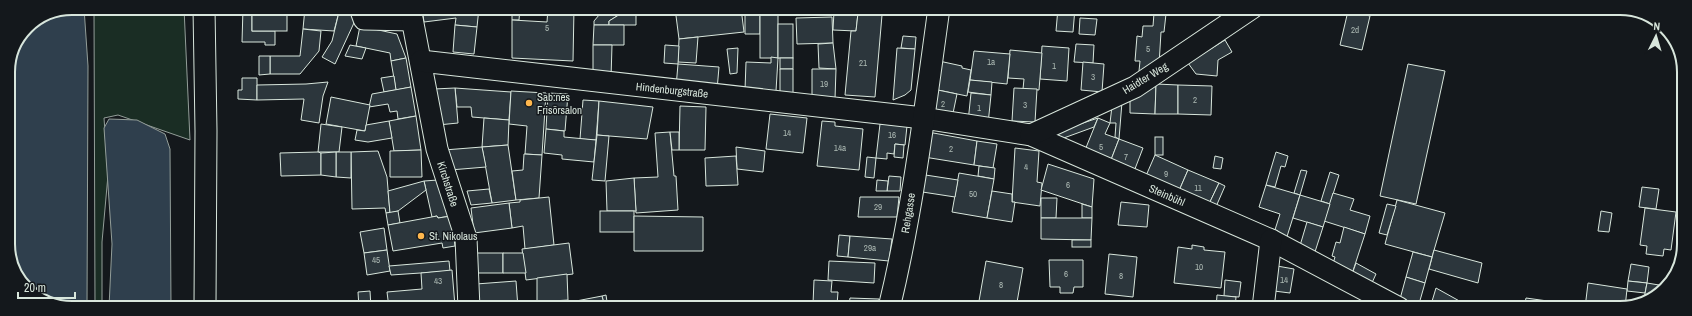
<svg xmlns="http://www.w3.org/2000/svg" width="1692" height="316" font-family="'Archivo Narrow',sans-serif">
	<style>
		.green { fill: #1a2d24; stroke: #939e99 }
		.water { fill: #2f3f4d; stroke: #939e99 }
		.building { fill: #2c363c; stroke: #d8e6dc }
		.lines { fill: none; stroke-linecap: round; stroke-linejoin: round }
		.minor-casing { stroke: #d8e6dc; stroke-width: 23 }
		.minor { stroke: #14181c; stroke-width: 21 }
		.poi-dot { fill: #ffb74d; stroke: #14181c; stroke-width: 1.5 }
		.labels { text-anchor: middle; stroke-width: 3; stroke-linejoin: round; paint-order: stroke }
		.number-label { font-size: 9px; fill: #adbab4 }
		.street-label { font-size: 11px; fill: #d8e6dc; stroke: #14181c }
		.poi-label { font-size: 11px; fill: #d8e6dc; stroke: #14181c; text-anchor: start }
		.rim { fill: none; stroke: #d8e6dc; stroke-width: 2 }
	</style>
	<rect width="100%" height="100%" fill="#14181c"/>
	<path class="green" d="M 94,8 L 184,8 L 190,140 L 118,115 L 104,118 L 108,175 L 102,242 L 102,307 L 95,307 Z"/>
	<g class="water">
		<path d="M 72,8 L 84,8 L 88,66 L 87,307 L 64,307 L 30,292 L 10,260 L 8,72 L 27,27 Z"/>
		<path d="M 109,119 L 137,120 L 165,134 L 170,149 L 171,307 L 109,307 L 112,244 L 104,128 Z"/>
	</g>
	<g class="building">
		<path d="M 243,8 L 252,8 L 252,31 L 275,31 L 275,45 L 265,45 L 265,42 L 242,42 Z"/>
		<rect x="252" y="8" width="35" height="23"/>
		<path d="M 305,8 L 340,8 L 334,31 L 303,29 Z"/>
		<path d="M 340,8 L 359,12 L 335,64 L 322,57 L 332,41 Z"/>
		<path d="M 422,8 L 479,8 L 477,27 L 455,25 L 456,18 L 424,22 Z"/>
		<path d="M 512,8 L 520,8 L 519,20 L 512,20 Z"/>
		<path d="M 548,8 L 574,8 L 573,61 L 512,58 L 512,20 L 547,22 Z"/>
		<path d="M 605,8 L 630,8 L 609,21 L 609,25 L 594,25 L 594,21 Z"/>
		<path d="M 630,8 L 636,9 L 636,25 L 609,25 L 609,21 Z"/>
		<path d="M 637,8 L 673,8 L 673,9 L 637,12 Z"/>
		<path d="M 675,8 L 741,8 L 744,32 L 679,39 Z"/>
		<path d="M 745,8 L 778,8 L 778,12 L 760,12 L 760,34 L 745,34 Z"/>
		<path d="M 1058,8 L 1075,8 L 1073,32 L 1056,31 Z"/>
		<path d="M 1151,8 L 1166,8 L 1166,14 L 1150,13 Z"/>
		<path d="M 834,11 L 858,13 L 856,31 L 833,30 Z"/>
		<path d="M 1348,11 L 1370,16 L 1362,50 L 1340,45 Z"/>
		<rect x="760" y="12" width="18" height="46"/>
		<path d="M 858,13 L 882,15 L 875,97 L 845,95 L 851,31 L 856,31 Z"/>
		<path d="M 1154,13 L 1166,14 L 1164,32 L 1161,32 L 1159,65 L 1145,73 L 1139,71 L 1140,61 L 1135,61 L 1137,36 L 1142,37 L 1143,26 L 1153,26 Z"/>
		<path d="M 832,17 L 833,43 L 797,44 L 796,18 Z"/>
		<path d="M 1080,18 L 1097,19 L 1095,35 L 1079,34 Z"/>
		<rect x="778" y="24" width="15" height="34"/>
		<path d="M 455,25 L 477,27 L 474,54 L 453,52 Z"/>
		<path d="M 594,25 L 624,25 L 624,45 L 593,45 Z"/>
		<path d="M 360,26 L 397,34 L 406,58 L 391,61 L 390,53 L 356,46 Z"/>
		<path d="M 303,29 L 321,31 L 319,51 L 300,74 L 270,74 L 270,56 L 300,56 Z"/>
		<path d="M 903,36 L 916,37 L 915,49 L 901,48 Z"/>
		<path d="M 698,37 L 696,63 L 678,62 L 679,39 Z"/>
		<path d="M 1225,40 L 1232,52 L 1218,60 L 1217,76 L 1196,74 L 1188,63 Z"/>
		<path d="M 833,43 L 836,69 L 819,68 L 818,44 Z"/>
		<path d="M 1076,44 L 1094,45 L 1093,63 L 1074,62 Z"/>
		<path d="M 350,45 L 366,48 L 362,59 L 345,56 Z"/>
		<path d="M 593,45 L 612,45 L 611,78 L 593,78 Z"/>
		<path d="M 665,45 L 679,46 L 678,64 L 664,63 Z"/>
		<path d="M 1042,46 L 1069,48 L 1067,81 L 1040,79 Z"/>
		<path d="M 738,48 L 737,73 L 730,74 L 727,49 Z"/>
		<path d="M 897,48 L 915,49 L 911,90 L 905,95 L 893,100 Z"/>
		<path d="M 1010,50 L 1042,53 L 1039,90 L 1023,89 L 1024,79 L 1008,78 Z"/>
		<path d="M 974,51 L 1010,54 L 1007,84 L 970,80 Z"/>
		<path d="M 259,56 L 270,56 L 270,74 L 259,75 Z"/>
		<path d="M 771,57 L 778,58 L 776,91 L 745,90 L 746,62 L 771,63 Z"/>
		<path d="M 406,58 L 411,87 L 396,90 L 391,61 Z"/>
		<rect x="780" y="58" width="13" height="11"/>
		<path d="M 939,61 L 962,66 L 962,68 L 971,70 L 967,96 L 933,89 Z"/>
		<path d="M 1083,62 L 1104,64 L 1102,92 L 1081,90 Z"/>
		<path d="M 678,64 L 719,67 L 717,90 L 676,87 Z"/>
		<path d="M 1408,64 L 1445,71 L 1416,204 L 1380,196 Z"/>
		<path d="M 780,69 L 793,69 L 793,96 L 780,97 Z"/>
		<path d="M 812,69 L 836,69 L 835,99 L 812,98 Z"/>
		<path d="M 394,76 L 396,90 L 384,92 L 381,78 Z"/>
		<path d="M 242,78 L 257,78 L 257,100 L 238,99 L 238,90 L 242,90 Z"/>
		<path d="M 970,80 L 992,82 L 991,95 L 968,92 Z"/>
		<path d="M 328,82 L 323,96 L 319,123 L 301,120 L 304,99 L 257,100 L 257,85 L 306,84 Z"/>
		<path d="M 1156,84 L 1155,114 L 1130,113 L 1130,93 Z"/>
		<path d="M 1156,84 L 1178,85 L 1178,114 L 1155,114 Z"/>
		<path d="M 1178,85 L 1212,86 L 1211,115 L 1178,114 Z"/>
		<path d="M 411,87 L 416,116 L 398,119 L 397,111 L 390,112 L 388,104 L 369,107 L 372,94 Z"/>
		<path d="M 455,88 L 511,92 L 509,120 L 472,117 L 471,107 L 457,107 Z"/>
		<path d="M 455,88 L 458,123 L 438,125 L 434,89 Z"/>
		<path d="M 1014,88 L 1037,89 L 1035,122 L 1012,121 Z"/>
		<path d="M 933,89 L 957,94 L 952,118 L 928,114 Z"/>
		<path d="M 511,91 L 546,93 L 542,155 L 525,154 L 527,126 L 509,124 Z"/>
		<path d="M 548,93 L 568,94 L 565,131 L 546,129 Z"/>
		<path d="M 971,93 L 991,95 L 988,124 L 968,122 Z"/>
		<path d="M 331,97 L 370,105 L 365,131 L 326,124 Z"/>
		<path d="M 583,100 L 599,101 L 596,140 L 580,139 Z"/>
		<path d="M 599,101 L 653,107 L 647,139 L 597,135 Z"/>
		<path d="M 1122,102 L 1119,139 L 1115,137 L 1116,123 L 1110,123 L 1112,106 Z"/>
		<path d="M 680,106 L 706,107 L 705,150 L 679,150 Z"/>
		<path d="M 770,114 L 807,118 L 803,153 L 766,149 Z"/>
		<path d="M 416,116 L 421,150 L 394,151 L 389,121 Z"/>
		<path d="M 484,118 L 509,120 L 508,145 L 482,147 Z"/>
		<path d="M 1098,118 L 1094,127 L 1050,143 L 1047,135 Z"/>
		<path d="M 1098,118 L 1110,123 L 1105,134 L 1119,139 L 1109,165 L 1083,155 Z"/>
		<path d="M 389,121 L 392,138 L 368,142 L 355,140 L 357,130 L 365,131 L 366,125 Z"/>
		<path d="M 822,121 L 835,122 L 835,126 L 863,129 L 859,170 L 817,166 Z"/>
		<path d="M 321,124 L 342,127 L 339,152 L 318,152 Z"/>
		<path d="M 880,124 L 907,126 L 905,145 L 895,144 L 894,154 L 887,153 L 887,159 L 876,158 Z"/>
		<path d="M 546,129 L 564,131 L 564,137 L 596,140 L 594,162 L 562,159 L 562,155 L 544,153 Z"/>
		<path d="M 670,132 L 674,176 L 676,176 L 678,210 L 636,213 L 634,178 L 658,177 L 655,133 Z"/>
		<path d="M 670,132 L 679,132 L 679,150 L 672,150 Z"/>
		<path d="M 928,132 L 977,141 L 974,165 L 924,157 Z"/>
		<path d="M 597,135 L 609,136 L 605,181 L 592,180 Z"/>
		<rect x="1155" y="137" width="8" height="18"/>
		<path d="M 1119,139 L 1143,148 L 1133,174 L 1109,165 Z"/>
		<path d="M 977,141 L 997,144 L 993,168 L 974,165 Z"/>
		<path d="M 895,144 L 904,145 L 903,158 L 894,157 Z"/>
		<path d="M 508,145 L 516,200 L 492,203 L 482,147 Z"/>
		<path d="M 482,147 L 486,167 L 450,170 L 444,150 Z"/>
		<path d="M 736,147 L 765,151 L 763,172 L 737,169 Z"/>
		<path d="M 1015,148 L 1039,151 L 1037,182 L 1042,183 L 1040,206 L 1012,202 Z"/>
		<path d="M 421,150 L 422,177 L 390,177 L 390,151 Z"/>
		<path d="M 378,151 L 387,177 L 390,213 L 386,213 L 385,208 L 352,209 L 351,152 Z"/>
		<path d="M 318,152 L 321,153 L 321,175 L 281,176 L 280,153 Z"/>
		<path d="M 336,152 L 351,152 L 351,178 L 336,177 Z"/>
		<path d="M 336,152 L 336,177 L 321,175 L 321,153 Z"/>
		<path d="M 1276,152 L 1288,156 L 1285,167 L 1281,166 L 1275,187 L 1266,185 Z"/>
		<path d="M 524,154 L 542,155 L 539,198 L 516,200 L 512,171 L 523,170 Z"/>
		<path d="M 1155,155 L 1188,170 L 1178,193 L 1145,178 Z"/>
		<path d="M 736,156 L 738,185 L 706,186 L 705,158 Z"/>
		<path d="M 1215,156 L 1223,158 L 1221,169 L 1213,168 Z"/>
		<path d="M 867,157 L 876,158 L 874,178 L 865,177 Z"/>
		<path d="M 1048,164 L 1094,179 L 1092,207 L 1041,190 Z"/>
		<path d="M 979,166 L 995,168 L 994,179 L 978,176 Z"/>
		<path d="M 1188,170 L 1219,183 L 1208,206 L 1178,193 Z"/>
		<path d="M 1301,170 L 1307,171 L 1300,195 L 1294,193 Z"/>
		<path d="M 1330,172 L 1339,175 L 1330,204 L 1321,201 Z"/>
		<path d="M 959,173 L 994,179 L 987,218 L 952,212 Z"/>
		<path d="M 919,174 L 958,180 L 955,197 L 916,191 Z"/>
		<path d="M 889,176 L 901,177 L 900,191 L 887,191 Z"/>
		<path d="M 634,178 L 636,211 L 607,211 L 606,181 Z"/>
		<path d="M 438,180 L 451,216 L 438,218 L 437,216 L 432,217 L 424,181 Z"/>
		<path d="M 877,180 L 888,181 L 887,191 L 876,191 Z"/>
		<path d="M 424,181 L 426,190 L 398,211 L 390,213 L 388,191 Z"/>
		<path d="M 1219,183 L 1225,186 L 1215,209 L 1208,206 Z"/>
		<path d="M 1266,185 L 1300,195 L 1285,243 L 1273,236 L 1280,214 L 1259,207 Z"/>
		<path d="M 1642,187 L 1659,189 L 1656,209 L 1639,207 Z"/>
		<path d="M 489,189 L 492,203 L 471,205 L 467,191 Z"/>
		<path d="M 992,191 L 1012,194 L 1012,202 L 1015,202 L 1012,222 L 987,218 Z"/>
		<path d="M 1333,193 L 1354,199 L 1350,210 L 1370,216 L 1365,234 L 1324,221 Z"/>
		<path d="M 1300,195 L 1330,204 L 1323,227 L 1293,218 Z"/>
		<path d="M 549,197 L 554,245 L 525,249 L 523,226 L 512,228 L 509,203 L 520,202 L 520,200 Z"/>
		<path d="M 860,197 L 899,197 L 897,217 L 858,217 Z"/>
		<path d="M 1041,198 L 1057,198 L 1056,218 L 1041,218 Z"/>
		<path d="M 1397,200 L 1445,213 L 1432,257 L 1385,244 Z"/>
		<path d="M 1121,202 L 1149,205 L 1147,227 L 1118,225 Z"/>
		<path d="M 509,203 L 512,228 L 474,233 L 471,208 Z"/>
		<path d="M 1082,204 L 1092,207 L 1092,218 L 1082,218 Z"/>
		<path d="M 1387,204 L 1396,206 L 1387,235 L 1379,233 Z"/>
		<path d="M 1645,208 L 1676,212 L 1671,250 L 1664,249 L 1663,256 L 1646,254 L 1647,246 L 1640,245 Z"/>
		<path d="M 398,211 L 400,223 L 388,225 L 386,213 Z"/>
		<rect x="600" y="211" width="34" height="21"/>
		<path d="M 1601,211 L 1612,213 L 1609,232 L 1598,231 Z"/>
		<path d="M 437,216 L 438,218 L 451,216 L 455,246 L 443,248 L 442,243 L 393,251 L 388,225 Z"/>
		<path d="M 634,216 L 703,217 L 703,251 L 634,251 Z"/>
		<path d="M 1041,218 L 1092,218 L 1091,240 L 1041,239 Z"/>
		<path d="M 1307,222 L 1323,227 L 1313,258 L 1299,249 Z"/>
		<path d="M 1344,227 L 1365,234 L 1351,277 L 1332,267 L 1335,257 L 1332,256 L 1336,242 L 1340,243 Z"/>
		<path d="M 384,228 L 387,250 L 364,253 L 360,232 Z"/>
		<path d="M 839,235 L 850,236 L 848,257 L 837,256 Z"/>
		<path d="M 850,236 L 892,239 L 889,261 L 848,257 Z"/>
		<rect x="1072" y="240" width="19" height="7"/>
		<path d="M 569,243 L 573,274 L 526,280 L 522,249 Z"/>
		<path d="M 1192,245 L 1204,247 L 1204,250 L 1225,252 L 1221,288 L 1174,283 L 1178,247 L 1192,249 Z"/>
		<path d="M 387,250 L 390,271 L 367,275 L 364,253 Z"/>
		<path d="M 1434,250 L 1482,263 L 1478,283 L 1429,269 Z"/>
		<path d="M 1413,252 L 1432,257 L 1425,283 L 1406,277 Z"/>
		<rect x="476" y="253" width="27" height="20"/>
		<path d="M 503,253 L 523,253 L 526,273 L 503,273 Z"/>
		<path d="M 1109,254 L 1137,257 L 1133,297 L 1105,294 Z"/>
		<path d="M 1049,260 L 1083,260 L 1083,287 L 1074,287 L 1073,293 L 1060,293 L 1060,287 L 1050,287 Z"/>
		<path d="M 449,261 L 450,271 L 391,275 L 389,266 Z"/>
		<path d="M 829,261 L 875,263 L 874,283 L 828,280 Z"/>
		<path d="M 986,261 L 1023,268 L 1016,308 L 979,301 Z"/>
		<path d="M 1356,263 L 1376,274 L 1370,287 L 1351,277 Z"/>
		<path d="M 1631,264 L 1649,267 L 1647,283 L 1628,281 Z"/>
		<path d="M 1277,266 L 1294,269 L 1290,293 L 1274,291 Z"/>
		<path d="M 452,270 L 455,306 L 389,308 L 387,292 L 422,289 L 421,273 Z"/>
		<path d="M 567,274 L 568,300 L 537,302 L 537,278 Z"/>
		<path d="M 1406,277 L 1425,283 L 1419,304 L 1400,299 Z"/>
		<path d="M 814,280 L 832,281 L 831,292 L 838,292 L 837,305 L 813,304 Z"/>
		<path d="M 1225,280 L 1241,282 L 1239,297 L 1224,296 Z"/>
		<path d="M 516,281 L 518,308 L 478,308 L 476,284 Z"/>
		<path d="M 1628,281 L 1647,283 L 1645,293 L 1627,291 Z"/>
		<path d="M 1588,283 L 1627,289 L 1625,308 L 1585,308 Z"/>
		<path d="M 1647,283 L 1665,286 L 1662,292 L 1644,299 Z"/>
		<path d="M 1436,288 L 1472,308 L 1430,308 Z"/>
		<path d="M 370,291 L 371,308 L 359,308 L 358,292 Z"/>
		<path d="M 606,295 L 608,308 L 605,308 L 602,296 Z"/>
		<path d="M 1217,295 L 1236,297 L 1235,308 L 1216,308 Z"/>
		<path d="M 602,296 L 605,308 L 572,308 L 571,302 Z"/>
		<path d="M 850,298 L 879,299 L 879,307 L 849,305 Z"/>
		<path d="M 1526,298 L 1562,303 L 1561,308 L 1524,308 Z"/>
		<path d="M 540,302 L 540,308 L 518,308 L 517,303 Z"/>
		<path d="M 571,302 L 572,308 L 548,308 L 548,306 Z"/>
		<rect x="1065" y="306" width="24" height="2"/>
	</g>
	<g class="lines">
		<defs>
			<g id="minor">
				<path d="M 204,8 L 206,131 L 205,307"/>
				<path d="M 360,8 L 364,19 L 412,20"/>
				<path d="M 410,8 L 437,149 L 466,238 L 469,308"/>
				<path d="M 421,61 L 923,118 L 1031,135 L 1271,240 L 1399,308"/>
				<path d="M 1031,135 L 1135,87 L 1252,8"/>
				<path d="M 889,308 C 913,210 925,108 939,8"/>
				<path d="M 1263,308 L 1271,240"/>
			</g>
		</defs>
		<use href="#minor" class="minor-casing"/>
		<use href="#minor" class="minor"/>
	</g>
	<g class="poi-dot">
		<circle cx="529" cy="103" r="4"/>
		<circle cx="421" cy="236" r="4"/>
	</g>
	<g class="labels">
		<g class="number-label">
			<text x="547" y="31">5</text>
			<text x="1355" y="33">2d</text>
			<text x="1148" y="52">5</text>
			<text x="991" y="65">1a</text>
			<text x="863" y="66">21</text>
			<text x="1054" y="69">1</text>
			<text x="1093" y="80">3</text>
			<text x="824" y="87">19</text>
			<text x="1195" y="103">2</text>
			<text x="943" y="107">2</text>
			<text x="1025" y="108">3</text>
			<text x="979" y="111">1</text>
			<text x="787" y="136">14</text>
			<text x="892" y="138">16</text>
			<text x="1101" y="150">5</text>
			<text x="840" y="151">14a</text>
			<text x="951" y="152">2</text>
			<text x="1126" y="160">7</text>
			<text x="1026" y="170">4</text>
			<text x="1166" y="177">9</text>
			<text x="1068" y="188">6</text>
			<text x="1198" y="191">11</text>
			<text x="973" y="197">50</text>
			<text x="878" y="210">29</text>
			<text x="870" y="251">29a</text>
			<text x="376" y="263">45</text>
			<text x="1199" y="270">10</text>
			<text x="1066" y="277">6</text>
			<text x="1121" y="279">8</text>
			<text x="1284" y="283">14</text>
			<text x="438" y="284">43</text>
			<text x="1001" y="288">8</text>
		</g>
		<g class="street-label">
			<text transform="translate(1145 78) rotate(-31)" y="4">Haidter Weg</text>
			<text transform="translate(672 90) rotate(6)" y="4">Hindenburgstraße</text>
			<text transform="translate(448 184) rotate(72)" y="4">Kirchstraße</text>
			<text transform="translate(1167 195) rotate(24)" y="4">Steinbühl</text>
			<text transform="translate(908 213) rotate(-81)" y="4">Rehgasse</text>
		</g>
		<g class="poi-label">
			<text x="537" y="101">Sab:nes<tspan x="537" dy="13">Frisörsalon</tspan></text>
			<text x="429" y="240">St. Nikolaus</text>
		</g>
	</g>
	<path d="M0 0H1692V316H0ZM72 15H1620A57 57 0 0 1 1677 72V244A57 57 0 0 1 1620 301H72A57 57 0 0 1 15 244V72A57 57 0 0 1 72 15Z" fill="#14181c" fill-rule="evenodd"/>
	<path class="rim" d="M72 15H1620A57 57 0 0 1 1677 72V244A57 57 0 0 1 1620 301H72A57 57 0 0 1 15 244V72A57 57 0 0 1 72 15Z"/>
	<g transform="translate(1656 36) rotate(5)" stroke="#14181c" stroke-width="3" paint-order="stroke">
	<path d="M0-3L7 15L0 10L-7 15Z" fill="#d8e6dc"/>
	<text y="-6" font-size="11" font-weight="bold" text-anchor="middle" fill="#d8e6dc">N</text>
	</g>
	<path d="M18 292v6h57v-6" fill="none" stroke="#d8e6dc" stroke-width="2"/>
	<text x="24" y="292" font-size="12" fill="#d8e6dc" stroke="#14181c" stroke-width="3" paint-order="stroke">20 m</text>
</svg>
